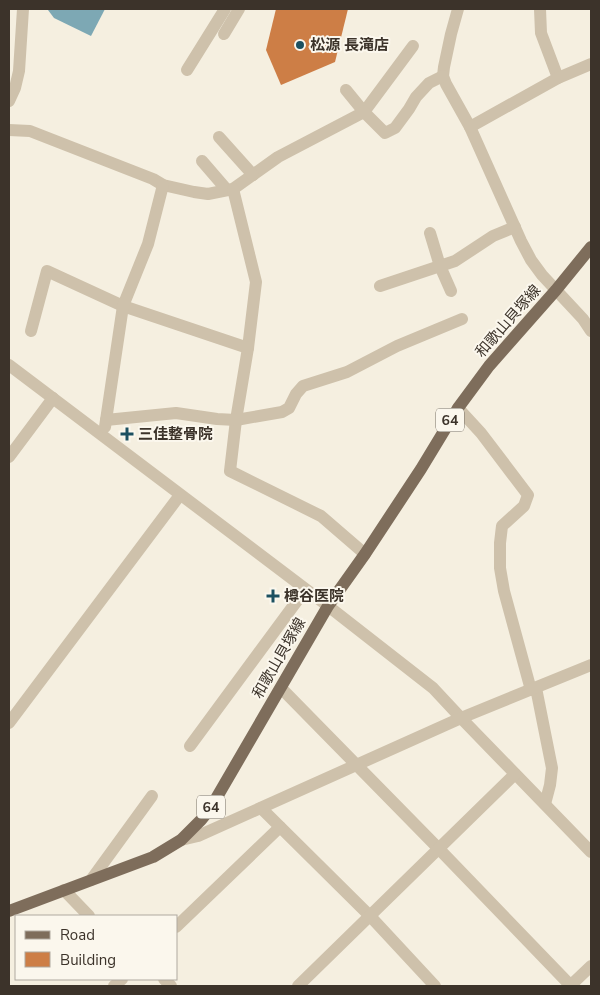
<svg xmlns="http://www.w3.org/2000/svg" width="600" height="995" font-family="'Nunito Sans','Noto Sans JP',sans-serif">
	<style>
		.water { fill: #7da8b4 }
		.building { fill: #cd7e46 }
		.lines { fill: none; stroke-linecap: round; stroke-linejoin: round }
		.minor { stroke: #cec1ab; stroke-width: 12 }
		.major { stroke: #7e6d5b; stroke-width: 12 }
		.poi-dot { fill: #1c5060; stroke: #fbf7ed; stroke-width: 2 }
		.labels { text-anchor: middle; stroke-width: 4; stroke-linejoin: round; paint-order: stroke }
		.shield { fill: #fbf7ed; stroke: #756e64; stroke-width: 1 }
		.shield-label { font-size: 14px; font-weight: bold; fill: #3c332a }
		.poi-label { font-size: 15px; font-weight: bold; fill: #3c332a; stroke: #fbf7ed; text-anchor: start }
		.street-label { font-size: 15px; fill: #3c332a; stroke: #fbf7ed }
	</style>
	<rect width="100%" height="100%" fill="#f5efe0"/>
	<path class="water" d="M 48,9 L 105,9 L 91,36 L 54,18 L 48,10 Z"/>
	<path class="building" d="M 276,9 L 348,9 L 335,62 L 281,85 L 266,50 Z"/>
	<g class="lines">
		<g class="minor">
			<path d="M 458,9 L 451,34 L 444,67 L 443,76 L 446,84 L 470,127 L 521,241 L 531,260 L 542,275 L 583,319 L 591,331"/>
			<path d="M 540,9 L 541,33 L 558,78"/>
			<path d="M 224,34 L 239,9"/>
			<path d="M 187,70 L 225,9"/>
			<path d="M 346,90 L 364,112 L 413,46"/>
			<path d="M 9,101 L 15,88 L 19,71 L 23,9"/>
			<path d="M 470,127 L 558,78 L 591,64"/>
			<path d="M 9,130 L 30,131 L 153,179 L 163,185 L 194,192 L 208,194 L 233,189 L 278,157 L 364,112 L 385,133 L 395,128 L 409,109 L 416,97 L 429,83 L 443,76"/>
			<path d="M 219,137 L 253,175"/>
			<path d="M 202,161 L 227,190"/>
			<path d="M 233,189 L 256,282 L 248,348 L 236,420 L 230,471 L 321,516 L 365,554"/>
			<path d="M 430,233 L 440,266 L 451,291"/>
			<path d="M 380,286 L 455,261 L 493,236 L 515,227"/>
			<path d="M 31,331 L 47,271 L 123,306 L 248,348"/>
			<path d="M 9,365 L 328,606 L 433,688 L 461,718 L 591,852"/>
			<path d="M 458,408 L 481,433 L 528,495 L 524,506 L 502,526 L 500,543 L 500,568 L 504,591 L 531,690"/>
			<path d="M 106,420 L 176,413 L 217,419 L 236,420 L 282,412 L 289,408 L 296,394 L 303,386 L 347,372 L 397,346 L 462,319"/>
			<path d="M 105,427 L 123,306 L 148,244 L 163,185"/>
			<path d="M 9,457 L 53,398"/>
			<path d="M 281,688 L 439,849 L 571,986"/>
			<path d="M 536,688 L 552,768 L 550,785 L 545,804"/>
			<path d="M 9,723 L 180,495"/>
			<path d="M 190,746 L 305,590"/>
			<path d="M 261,808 L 370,916 L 435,986"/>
			<path d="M 181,840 L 198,836 L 461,718 L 591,665"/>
			<path d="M 91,880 L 152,796"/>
			<path d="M 64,890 L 89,916"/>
			<path d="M 176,927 L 280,827"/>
			<path d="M 164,979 L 171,986"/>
			<path d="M 114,986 L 122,979"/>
			<path d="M 298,986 L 515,774"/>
			<path d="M 570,986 L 591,966"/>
		</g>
		<path class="major" d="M 9,911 L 153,857 L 181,840 L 201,820 L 210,809 L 328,606 L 365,554 L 421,469 L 458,408 L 489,366 L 556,290 L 591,247"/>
	</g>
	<g class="poi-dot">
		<circle cx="300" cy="45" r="5"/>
		<path d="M124.5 426.5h5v5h5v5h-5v5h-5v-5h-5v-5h5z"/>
		<path d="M270.5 588.5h5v5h5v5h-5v5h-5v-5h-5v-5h5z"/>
	</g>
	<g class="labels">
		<g class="shield">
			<rect x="436" y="408.5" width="28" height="23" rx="4"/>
			<rect x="197" y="795.5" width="28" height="23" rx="4"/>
		</g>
		<g class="shield-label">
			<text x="450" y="425">64</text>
			<text x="211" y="812">64</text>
		</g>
		<g class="poi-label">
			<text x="310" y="50">松源 長滝店</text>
			<text x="138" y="439">三佳整骨院</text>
			<text x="284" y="601">樽谷医院</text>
		</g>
		<g class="street-label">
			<text transform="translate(508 321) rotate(-49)" y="5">和歌山貝塚線</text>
			<text transform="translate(279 658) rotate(-60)" y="5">和歌山貝塚線</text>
		</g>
	</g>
	<rect width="600" height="995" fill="none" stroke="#3c332a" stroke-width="20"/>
	<rect x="15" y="915" width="162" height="65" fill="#fbf7ed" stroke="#afa99f"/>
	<rect x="25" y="931" width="25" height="8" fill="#7e6d5b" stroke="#afa99f"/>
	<text x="60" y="940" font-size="15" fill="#3c332a">Road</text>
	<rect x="25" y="952" width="25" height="15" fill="#cd7e46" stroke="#afa99f"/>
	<text x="60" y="965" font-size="15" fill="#3c332a">Building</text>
</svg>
